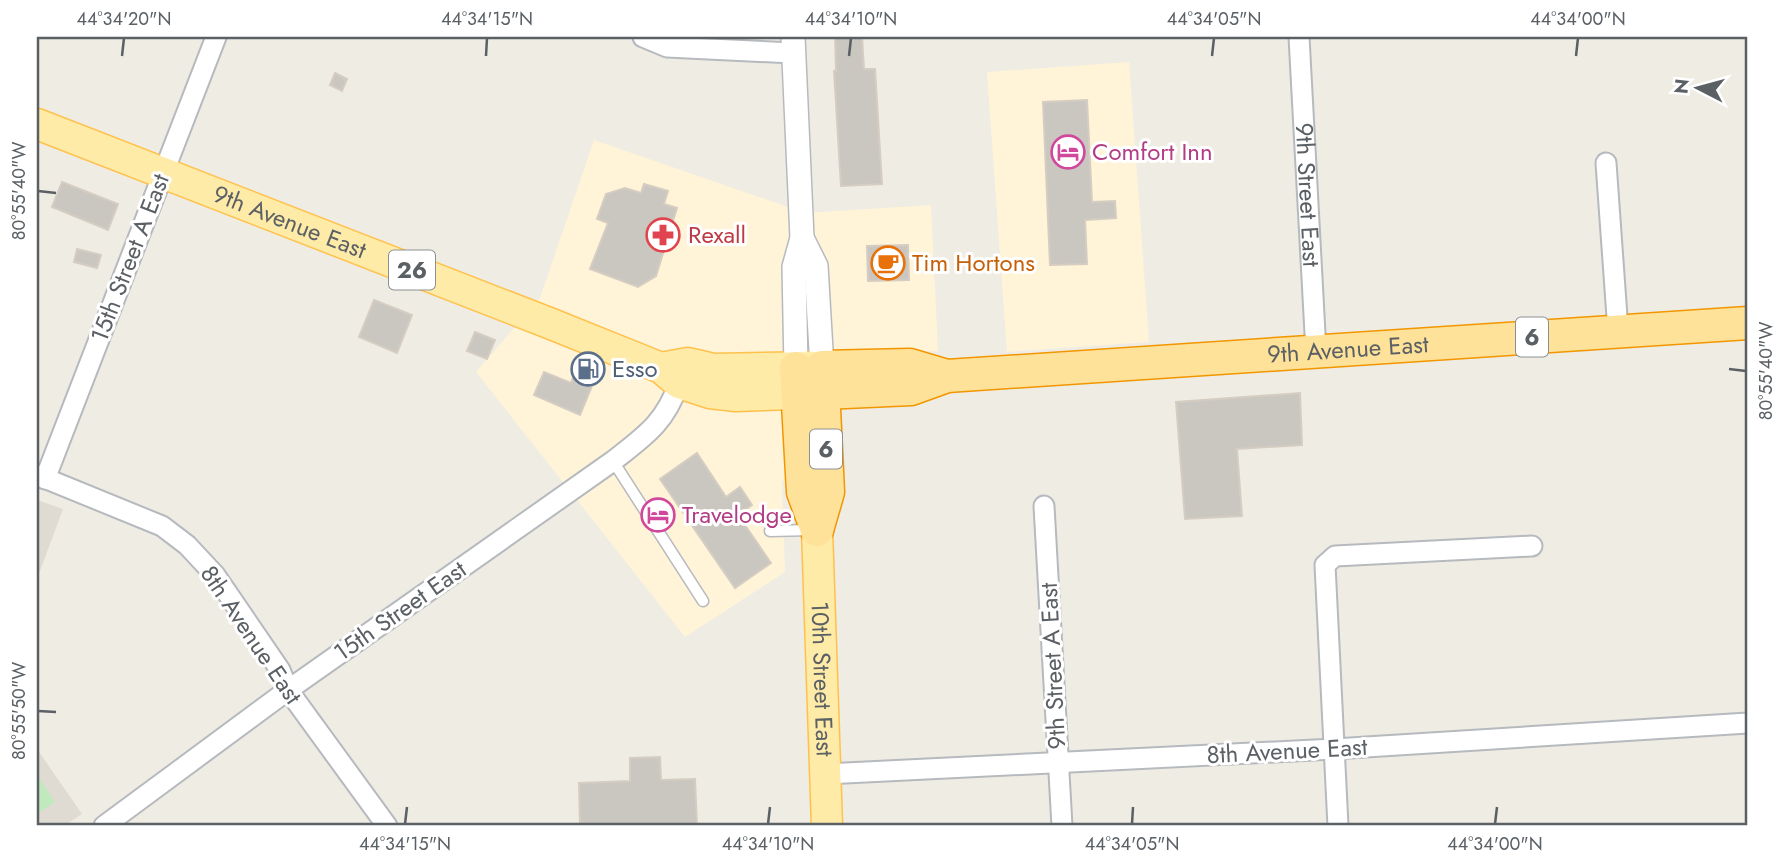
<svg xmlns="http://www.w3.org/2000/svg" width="1785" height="863" font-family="Jost,sans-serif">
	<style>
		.commercial { fill: #fff3d8 }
		.education { fill: #dfdbd2 }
		.green { fill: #c0e9bd }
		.building { fill: #cac6c0; stroke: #d5cdc1; stroke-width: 2 }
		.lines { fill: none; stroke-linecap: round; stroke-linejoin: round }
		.service-casing { stroke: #b6babe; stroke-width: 13 }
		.minor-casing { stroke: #b6babe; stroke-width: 23 }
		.tertiary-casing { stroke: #b6babe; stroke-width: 26 }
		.primary-casing { stroke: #ffc14c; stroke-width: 33 }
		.trunk-casing { stroke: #f29600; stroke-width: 35 }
		.service { stroke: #fff; stroke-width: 10 }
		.minor { stroke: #fff; stroke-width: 19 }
		.tertiary { stroke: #fff; stroke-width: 23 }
		.primary { stroke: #ffeba8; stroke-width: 30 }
		.trunk { stroke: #ffe299; stroke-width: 32 }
		.ticks { fill: none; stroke: #5b6065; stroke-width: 2.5 }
		.labels { text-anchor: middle; stroke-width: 6; stroke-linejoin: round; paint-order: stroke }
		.shield { fill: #fff; stroke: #8c9093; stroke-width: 2 }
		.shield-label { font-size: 23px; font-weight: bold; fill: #5b6065 }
		.hotel-label { font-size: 24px; fill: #b23c85; stroke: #fff; text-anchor: start }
		.street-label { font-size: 24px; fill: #5b6065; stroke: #fff }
		.health-label { font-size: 24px; fill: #be3a42; stroke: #fff; text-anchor: start }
		.food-label { font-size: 24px; fill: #c56008; stroke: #fff; text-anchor: start }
		.service-label { font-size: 24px; fill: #4e5e75; stroke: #fff; text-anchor: start }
		.neatline { fill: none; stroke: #5b6065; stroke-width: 2.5 }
		.ticks-label { font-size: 18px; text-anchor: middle; fill: #5b6065 }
	</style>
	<rect width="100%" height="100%" fill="#efece3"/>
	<g class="commercial">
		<path d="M 1129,62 L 1149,342 L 1007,352 L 987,72 Z"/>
		<path d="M 594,140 L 805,213 L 931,205 L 938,351 L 813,358 L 820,477 L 782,481 L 785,572 L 685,637 L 476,372 L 540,298 Z"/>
	</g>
	<g class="education">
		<path d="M 37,500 L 63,509 L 37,579 Z"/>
		<path d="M 37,749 L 82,814 L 64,826 L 37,826 Z"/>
	</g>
	<path class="green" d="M 37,775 L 55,802 L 37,814 Z"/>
	<g class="building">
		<path d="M 835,37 L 862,37 L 864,69 L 875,69 L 882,184 L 841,186 L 834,71 L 836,71 Z"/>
		<path d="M 335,73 L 347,79 L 342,91 L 330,85 Z"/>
		<path d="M 1087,100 L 1092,202 L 1115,201 L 1116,218 L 1085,220 L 1087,264 L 1050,265 L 1043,102 Z"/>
		<path d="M 62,182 L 118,204 L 108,230 L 52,207 Z"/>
		<path d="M 644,184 L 668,191 L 664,204 L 677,208 L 656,276 L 638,287 L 590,269 L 608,223 L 597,219 L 606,194 L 625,188 L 641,193 Z"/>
		<path d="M 908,245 L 909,280 L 868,281 L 867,246 Z"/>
		<path d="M 77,249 L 101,255 L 97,268 L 74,262 Z"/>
		<path d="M 374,300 L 412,315 L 397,353 L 359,337 Z"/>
		<path d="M 475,332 L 495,340 L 487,359 L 467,351 Z"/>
		<path d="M 580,357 L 601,364 L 580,415 L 534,395 L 544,372 L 571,383 Z"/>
		<path d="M 1300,393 L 1302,445 L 1237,449 L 1242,516 L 1185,519 L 1176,402 Z"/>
		<path d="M 697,453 L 726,497 L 740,487 L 752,505 L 738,515 L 771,563 L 735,588 L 660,479 Z"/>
		<path d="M 660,757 L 661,780 L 695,779 L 697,826 L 580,826 L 579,783 L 630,781 L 630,758 Z"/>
	</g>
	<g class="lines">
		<defs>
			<g id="service">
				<path d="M 613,461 L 703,601"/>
				<path d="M 770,531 L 811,530"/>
			</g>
			<g id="minor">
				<path d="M 643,37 L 667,47 L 793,53"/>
				<path id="s1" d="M 1299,37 L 1316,352"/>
				<path d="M 1606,163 L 1618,331"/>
				<path d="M 37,475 L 162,526 L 187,545 L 215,575 L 280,670 L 288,690 L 387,826"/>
				<path d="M 45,479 L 216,37"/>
				<path d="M 1044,506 L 1062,826"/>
				<path d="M 825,774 L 1334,749 L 1748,723"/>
				<path d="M 104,826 L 288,690 L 613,461 C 645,436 665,423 679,383"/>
				<path d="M 1338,826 L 1325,565 L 1335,556 L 1532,546"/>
			</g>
			<g id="tertiary">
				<path d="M 793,37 L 802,238 L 794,267 L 796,368"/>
				<path d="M 802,238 L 816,266 L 822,367"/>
			</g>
			<g id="primary">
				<path id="s2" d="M 37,124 L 549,323 L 661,368 L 679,383 L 710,393 L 736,396 L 823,393"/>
				<path d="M 661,368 L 688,363 L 714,369 L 820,367"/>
				<path id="s3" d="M 817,530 L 827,826"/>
			</g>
			<g id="trunk">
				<path d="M 796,368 L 803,492 L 817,530"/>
				<path id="s4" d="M 823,393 L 911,389 L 947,376 L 1748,323"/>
				<path d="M 817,530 L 828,492 L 822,367 L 910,365 L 947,376"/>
			</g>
		</defs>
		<use href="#service" class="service-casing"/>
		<use href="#minor" class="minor-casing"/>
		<use href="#tertiary" class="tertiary-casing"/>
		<use href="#primary" class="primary-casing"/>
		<use href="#trunk" class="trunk-casing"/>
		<use href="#service" class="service"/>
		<use href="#minor" class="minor"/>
		<use href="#tertiary" class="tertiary"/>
		<use href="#primary" class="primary"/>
		<use href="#trunk" class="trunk"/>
	</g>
	<path class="ticks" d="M 122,56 L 124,38M 486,56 L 487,38M 849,56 L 851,38M 1212,56 L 1214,38M 1576,56 L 1578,38M 38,191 L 56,193M 1729,369 L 1746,371M 38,711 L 56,712M 405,824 L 407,807M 768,824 L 770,807M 1132,824 L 1133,807M 1495,824 L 1497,807"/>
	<defs>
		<symbol id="hotel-ring" viewBox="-11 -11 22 22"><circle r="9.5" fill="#fff" stroke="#d1479c" stroke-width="1.5"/><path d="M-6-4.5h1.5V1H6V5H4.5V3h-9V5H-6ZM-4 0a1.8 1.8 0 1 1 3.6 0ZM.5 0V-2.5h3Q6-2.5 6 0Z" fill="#d1479c"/></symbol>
		<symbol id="pharmacy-ring" viewBox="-11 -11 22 22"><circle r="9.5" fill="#fff" stroke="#e0444e" stroke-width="1.5"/><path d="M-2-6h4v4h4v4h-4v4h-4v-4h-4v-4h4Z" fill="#e0444e"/></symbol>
		<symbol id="cafe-ring" viewBox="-11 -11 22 22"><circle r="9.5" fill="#fff" stroke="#e8710a" stroke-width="1.5"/><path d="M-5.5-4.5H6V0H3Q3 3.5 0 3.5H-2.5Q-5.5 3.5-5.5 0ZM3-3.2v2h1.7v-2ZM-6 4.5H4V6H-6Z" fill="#e8710a"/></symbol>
		<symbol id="fuel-ring" viewBox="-11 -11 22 22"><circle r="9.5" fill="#fff" stroke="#5c6f8a" stroke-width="1.5"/><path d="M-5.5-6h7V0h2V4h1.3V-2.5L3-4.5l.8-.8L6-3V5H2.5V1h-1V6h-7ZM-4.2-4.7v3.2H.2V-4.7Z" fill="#5c6f8a"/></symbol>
	</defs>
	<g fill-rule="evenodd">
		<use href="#hotel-ring" x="1049" y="133" width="38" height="38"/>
		<use href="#pharmacy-ring" x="644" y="216" width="38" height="38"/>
		<use href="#cafe-ring" x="869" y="244" width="38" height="38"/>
		<use href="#fuel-ring" x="569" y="350" width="38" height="38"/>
		<use href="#hotel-ring" x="639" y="496" width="38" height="38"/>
	</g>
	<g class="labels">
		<g class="shield">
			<rect x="389" y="250.5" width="46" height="39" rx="5"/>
			<rect x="1516" y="317.5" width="32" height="39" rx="5"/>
			<rect x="810" y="429.5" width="32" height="39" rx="5"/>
		</g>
		<g class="shield-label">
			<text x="412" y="278">26</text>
			<text x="1532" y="345">6</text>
			<text x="826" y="457">6</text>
		</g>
		<g class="hotel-label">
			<text x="1092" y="160">Comfort Inn</text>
			<text x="682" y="523">Travelodge</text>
		</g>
		<g class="street-label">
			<text dy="8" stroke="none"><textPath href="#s1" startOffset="158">9th Street East</textPath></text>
			<text dy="8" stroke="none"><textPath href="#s2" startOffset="271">9th Avenue East</textPath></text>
			<text transform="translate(130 258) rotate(-69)" y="8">15th Street A East</text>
			<text dy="8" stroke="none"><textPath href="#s4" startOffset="528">9th Avenue East</textPath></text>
			<text transform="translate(400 611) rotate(-35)" y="8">15th Street East</text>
			<text transform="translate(251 635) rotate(56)" y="8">8th Avenue East</text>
			<text transform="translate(1053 666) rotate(-93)" y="8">9th Street A East</text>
			<text dy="8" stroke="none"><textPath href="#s3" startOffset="149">10th Street East</textPath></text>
			<text transform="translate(1287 751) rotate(-3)" y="8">8th Avenue East</text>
		</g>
		<g class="health-label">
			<text x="688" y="243">Rexall</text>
		</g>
		<g class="food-label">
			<text x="912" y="271">Tim Hortons</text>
		</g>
		<g class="service-label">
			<text x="612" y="377">Esso</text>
		</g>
	</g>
	<rect width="1785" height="863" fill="none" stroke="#ffffff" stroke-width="77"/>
	<g transform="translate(1698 88) rotate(276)" stroke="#ffffff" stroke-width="5" paint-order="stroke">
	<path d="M0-5L12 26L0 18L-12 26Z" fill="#5b6065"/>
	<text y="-10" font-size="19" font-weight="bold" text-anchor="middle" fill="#5b6065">N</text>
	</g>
	<rect x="38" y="38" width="1708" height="786" class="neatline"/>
	<g class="ticks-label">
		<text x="124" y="25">44°34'20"N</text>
		<text x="487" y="25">44°34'15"N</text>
		<text x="851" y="25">44°34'10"N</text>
		<text x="1214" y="25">44°34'05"N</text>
		<text x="1578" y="25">44°34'00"N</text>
		<text transform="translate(19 191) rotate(-90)" y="6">80°55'40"W</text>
		<text transform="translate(1766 371) rotate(-90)" y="6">80°55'40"W</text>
		<text transform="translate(19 711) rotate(-90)" y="6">80°55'50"W</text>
		<text x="405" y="850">44°34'15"N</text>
		<text x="768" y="850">44°34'10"N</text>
		<text x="1132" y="850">44°34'05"N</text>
		<text x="1495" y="850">44°34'00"N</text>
	</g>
</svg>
